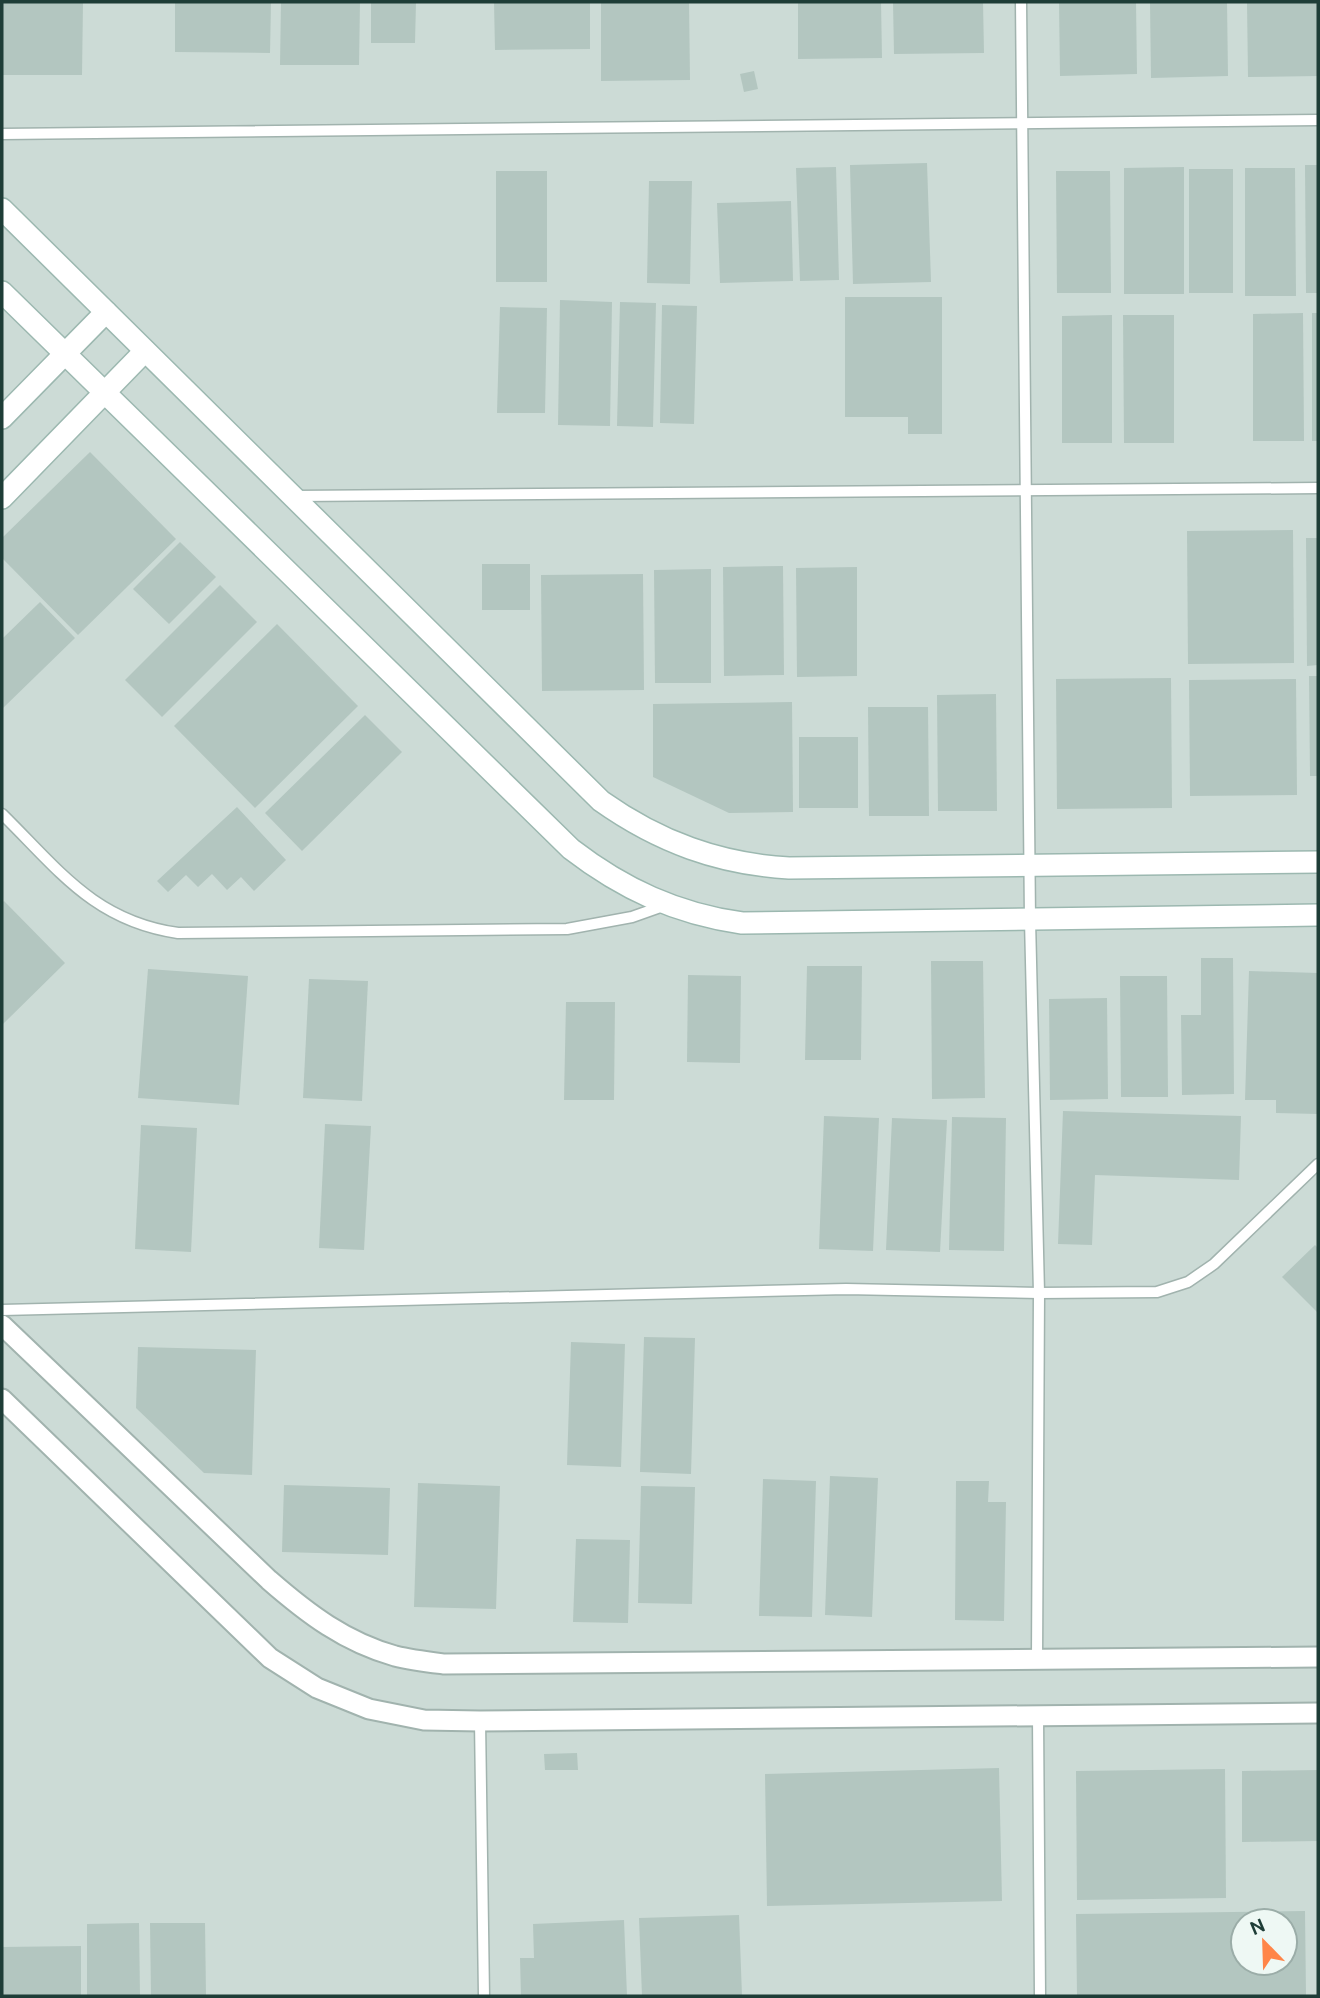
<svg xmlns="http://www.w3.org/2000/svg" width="1320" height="1998" font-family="Ubuntu,sans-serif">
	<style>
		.built { fill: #ccdbd6; fill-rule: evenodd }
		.building { fill: #b3c6c0; fill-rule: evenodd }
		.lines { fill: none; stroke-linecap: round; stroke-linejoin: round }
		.lane-casing { stroke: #a1b3ae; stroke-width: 13 }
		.street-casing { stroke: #a1b3ae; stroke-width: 23 }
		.secondary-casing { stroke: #9cb8b0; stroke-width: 24 }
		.lane { stroke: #fff; stroke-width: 10 }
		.street { stroke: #fff; stroke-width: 19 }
		.secondary { stroke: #fff; stroke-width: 21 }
	</style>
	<rect width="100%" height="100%" fill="#deebe6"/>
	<path class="built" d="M 2,2 L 1318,2 L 1318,1996 L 2,1996 ZM 1243,1921 L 1285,1921 L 1285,1963 L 1243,1963 Z"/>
	<g class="building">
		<path d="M 2,2 L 83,2 L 82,75 L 2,75 Z"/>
		<path d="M 175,2 L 271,2 L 270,53 L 175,52 Z"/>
		<path d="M 281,2 L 360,2 L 359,65 L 280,65 Z"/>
		<path d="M 371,2 L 416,2 L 415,43 L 371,43 Z"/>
		<path d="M 494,2 L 590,2 L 590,49 L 495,50 Z"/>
		<path d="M 601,2 L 689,2 L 690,80 L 601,81 Z"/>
		<path d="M 798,2 L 881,2 L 882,58 L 798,59 Z"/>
		<path d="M 893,2 L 983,2 L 984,53 L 894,54 Z"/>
		<path d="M 1059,2 L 1136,2 L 1137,74 L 1060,76 Z"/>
		<path d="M 1150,2 L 1227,2 L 1228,76 L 1151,78 Z"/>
		<path d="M 1247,2 L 1318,2 L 1318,76 L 1248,77 Z"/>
		<path d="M 754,71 L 758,89 L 744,92 L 740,74 Z"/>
		<path d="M 927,163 L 931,282 L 853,284 L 850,165 Z"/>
		<path d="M 1305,165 L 1318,165 L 1318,293 L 1306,293 Z"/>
		<path d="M 836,167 L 839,280 L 800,281 L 796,168 Z"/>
		<path d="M 1184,167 L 1184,294 L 1124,294 L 1124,168 Z"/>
		<path d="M 1245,168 L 1295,168 L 1296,296 L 1245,296 Z"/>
		<rect x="1189" y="169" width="44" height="124"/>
		<rect x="496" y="171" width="51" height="111"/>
		<path d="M 1056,171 L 1110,171 L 1111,293 L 1057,293 Z"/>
		<path d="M 649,181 L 692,181 L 690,284 L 647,283 Z"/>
		<path d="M 791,201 L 793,281 L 720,283 L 717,203 Z"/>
		<path d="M 845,297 L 942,297 L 942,434 L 908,434 L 908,417 L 845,417 Z"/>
		<path d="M 560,300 L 612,302 L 610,426 L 558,425 Z"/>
		<path d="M 620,302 L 656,303 L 653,427 L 617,426 Z"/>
		<path d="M 662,305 L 697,306 L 694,424 L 660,423 Z"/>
		<path d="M 500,307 L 547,308 L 545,413 L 497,413 Z"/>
		<path d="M 1303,313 L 1304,441 L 1253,441 L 1253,314 Z"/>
		<rect x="1312" y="313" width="6" height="128"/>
		<path d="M 1112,315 L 1112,443 L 1062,443 L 1062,316 Z"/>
		<path d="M 1123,315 L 1174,315 L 1174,443 L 1124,443 Z"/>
		<path d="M 90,452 L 176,539 L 78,635 L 2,558 L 2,538 Z"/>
		<path d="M 1293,530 L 1294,663 L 1188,664 L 1187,531 Z"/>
		<path d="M 1306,538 L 1318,538 L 1318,665 L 1307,666 Z"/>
		<path d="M 180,542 L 216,577 L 169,624 L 133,589 Z"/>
		<rect x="482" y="564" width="48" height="46"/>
		<path d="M 783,566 L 784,675 L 724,676 L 723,567 Z"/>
		<path d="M 857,567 L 857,676 L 797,677 L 796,568 Z"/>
		<path d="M 711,569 L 711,683 L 655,683 L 654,570 Z"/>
		<path d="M 643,574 L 644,690 L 542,691 L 541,575 Z"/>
		<path d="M 220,585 L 257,622 L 162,717 L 125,680 Z"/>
		<path d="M 40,602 L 75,638 L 2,709 L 2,639 Z"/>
		<path d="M 277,624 L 358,706 L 255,808 L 174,726 Z"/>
		<path d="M 1309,676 L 1318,676 L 1318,776 L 1310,776 Z"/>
		<path d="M 1171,678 L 1172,808 L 1057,809 L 1056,679 Z"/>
		<path d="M 1296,679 L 1297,795 L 1190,796 L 1189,680 Z"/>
		<path d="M 996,694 L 997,811 L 938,811 L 937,695 Z"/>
		<path d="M 792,702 L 793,812 L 729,813 L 653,777 L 653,704 Z"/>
		<path d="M 868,707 L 928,707 L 929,816 L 869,816 Z"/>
		<path d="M 365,715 L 402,752 L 302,851 L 265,813 Z"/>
		<rect x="799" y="737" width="59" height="71"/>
		<path d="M 237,807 L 286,860 L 254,891 L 241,877 L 227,890 L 212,874 L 198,887 L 186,875 L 168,892 L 157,881 Z"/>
		<path d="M 4,901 L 65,963 L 2,1025 L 2,903 Z"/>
		<path d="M 1201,958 L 1233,958 L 1234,1094 L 1182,1095 L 1181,1015 L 1201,1015 Z"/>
		<path d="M 931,961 L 983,961 L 985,1098 L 932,1099 Z"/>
		<path d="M 807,966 L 862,966 L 861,1060 L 805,1060 Z"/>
		<path d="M 148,969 L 248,976 L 239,1105 L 138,1098 Z"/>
		<path d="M 1249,971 L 1318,973 L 1318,1114 L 1276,1113 L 1276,1100 L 1245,1100 Z"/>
		<path d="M 688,975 L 741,976 L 740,1063 L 687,1062 Z"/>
		<path d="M 1120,976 L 1167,976 L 1168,1097 L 1121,1097 Z"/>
		<path d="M 309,979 L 368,981 L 362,1101 L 303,1098 Z"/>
		<path d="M 1107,998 L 1108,1099 L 1050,1100 L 1049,999 Z"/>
		<path d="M 566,1002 L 615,1002 L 614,1100 L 564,1100 Z"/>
		<path d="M 1063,1111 L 1241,1116 L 1239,1180 L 1095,1175 L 1092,1245 L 1058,1244 Z"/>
		<path d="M 824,1116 L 879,1118 L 873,1251 L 819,1249 Z"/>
		<path d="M 952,1117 L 1006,1118 L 1004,1251 L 949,1250 Z"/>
		<path d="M 892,1118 L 947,1120 L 940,1252 L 886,1250 Z"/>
		<path d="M 325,1124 L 371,1126 L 364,1250 L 319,1248 Z"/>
		<path d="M 141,1125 L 197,1128 L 191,1252 L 135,1249 Z"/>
		<path d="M 1315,1245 L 1318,1248 L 1318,1313 L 1282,1277 Z"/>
		<path d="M 644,1337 L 695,1338 L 691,1474 L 640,1472 Z"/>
		<path d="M 571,1342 L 625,1344 L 621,1467 L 567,1465 Z"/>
		<path d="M 138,1347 L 256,1350 L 252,1475 L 204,1473 L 136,1408 Z"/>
		<path d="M 830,1476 L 878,1478 L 872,1617 L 825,1615 Z"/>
		<path d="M 763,1479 L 816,1481 L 812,1617 L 759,1616 Z"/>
		<path d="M 956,1481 L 989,1481 L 988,1502 L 1006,1502 L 1004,1621 L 955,1620 Z"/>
		<path d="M 418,1483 L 500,1486 L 496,1609 L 414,1607 Z"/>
		<path d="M 284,1485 L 390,1488 L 388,1555 L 282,1552 Z"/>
		<path d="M 641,1486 L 695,1487 L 692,1604 L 638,1603 Z"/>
		<path d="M 576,1539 L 630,1540 L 628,1623 L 573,1622 Z"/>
		<path d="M 577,1753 L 578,1770 L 545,1770 L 544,1754 Z"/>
		<path d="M 999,1768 L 1002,1901 L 767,1906 L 765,1774 Z"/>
		<path d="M 1225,1769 L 1226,1898 L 1077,1900 L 1076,1771 Z"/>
		<path d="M 1318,1770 L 1318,1841 L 1242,1842 L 1242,1771 Z"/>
		<path d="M 1305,1911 L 1306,1996 L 1077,1996 L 1076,1914 ZM 1243,1921 L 1285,1921 L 1285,1963 L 1243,1963 Z"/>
		<path d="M 739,1915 L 742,1996 L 642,1996 L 639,1918 Z"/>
		<path d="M 624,1920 L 627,1996 L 521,1996 L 520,1958 L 534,1958 L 533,1924 Z"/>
		<path d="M 139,1923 L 140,1996 L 87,1996 L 87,1924 Z"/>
		<path d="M 150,1923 L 205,1923 L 206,1996 L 151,1996 Z"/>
		<path d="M 81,1946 L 81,1996 L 2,1996 L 2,1947 Z"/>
	</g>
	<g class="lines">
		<defs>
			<g id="lane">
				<path d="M 1021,2 L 1030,920 L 1039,1293 L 1037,1660"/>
				<path d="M 2,134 L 1318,120"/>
				<path d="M 296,496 L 1318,488"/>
				<path d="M 2,814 C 58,869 94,921 178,933 L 567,929 L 632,917 L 663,906"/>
				<path d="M 2,1310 L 846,1289 L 1039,1293 L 1157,1292 L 1188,1282 L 1214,1264 L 1318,1164"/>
				<path d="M 1038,1716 L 1040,1996"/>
				<path d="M 480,1721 L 484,1996"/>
			</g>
			<g id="street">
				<path d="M 2,1325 L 269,1580 C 308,1614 345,1642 395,1656 C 411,1660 428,1662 444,1664 L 1318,1657"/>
				<path d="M 2,1399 L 270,1658 L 317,1688 L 369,1709 L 424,1720 L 480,1721 L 1318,1713"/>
			</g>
			<g id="secondary">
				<path d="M 2,209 L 601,801 C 659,842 719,864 789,868 L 1318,862"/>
				<path d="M 2,292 L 571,849 C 623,889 677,914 742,923 L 1318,915"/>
				<path d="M 2,418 L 106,312"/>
				<path d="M 2,498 L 145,351"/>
			</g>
		</defs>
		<use href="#lane" class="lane-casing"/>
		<use href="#street" class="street-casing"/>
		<use href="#secondary" class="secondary-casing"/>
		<use href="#lane" class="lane"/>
		<use href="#street" class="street"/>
		<use href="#secondary" class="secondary"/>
	</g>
	<rect width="1320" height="1998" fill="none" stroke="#1e3d37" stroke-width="7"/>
	<g transform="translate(1264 1942) rotate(337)"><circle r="33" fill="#eef8f4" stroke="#9bada8" stroke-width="2"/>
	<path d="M0-5L12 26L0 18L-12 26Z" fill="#ff8548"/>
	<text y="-10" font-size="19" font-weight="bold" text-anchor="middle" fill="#1e3d37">N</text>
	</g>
</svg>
